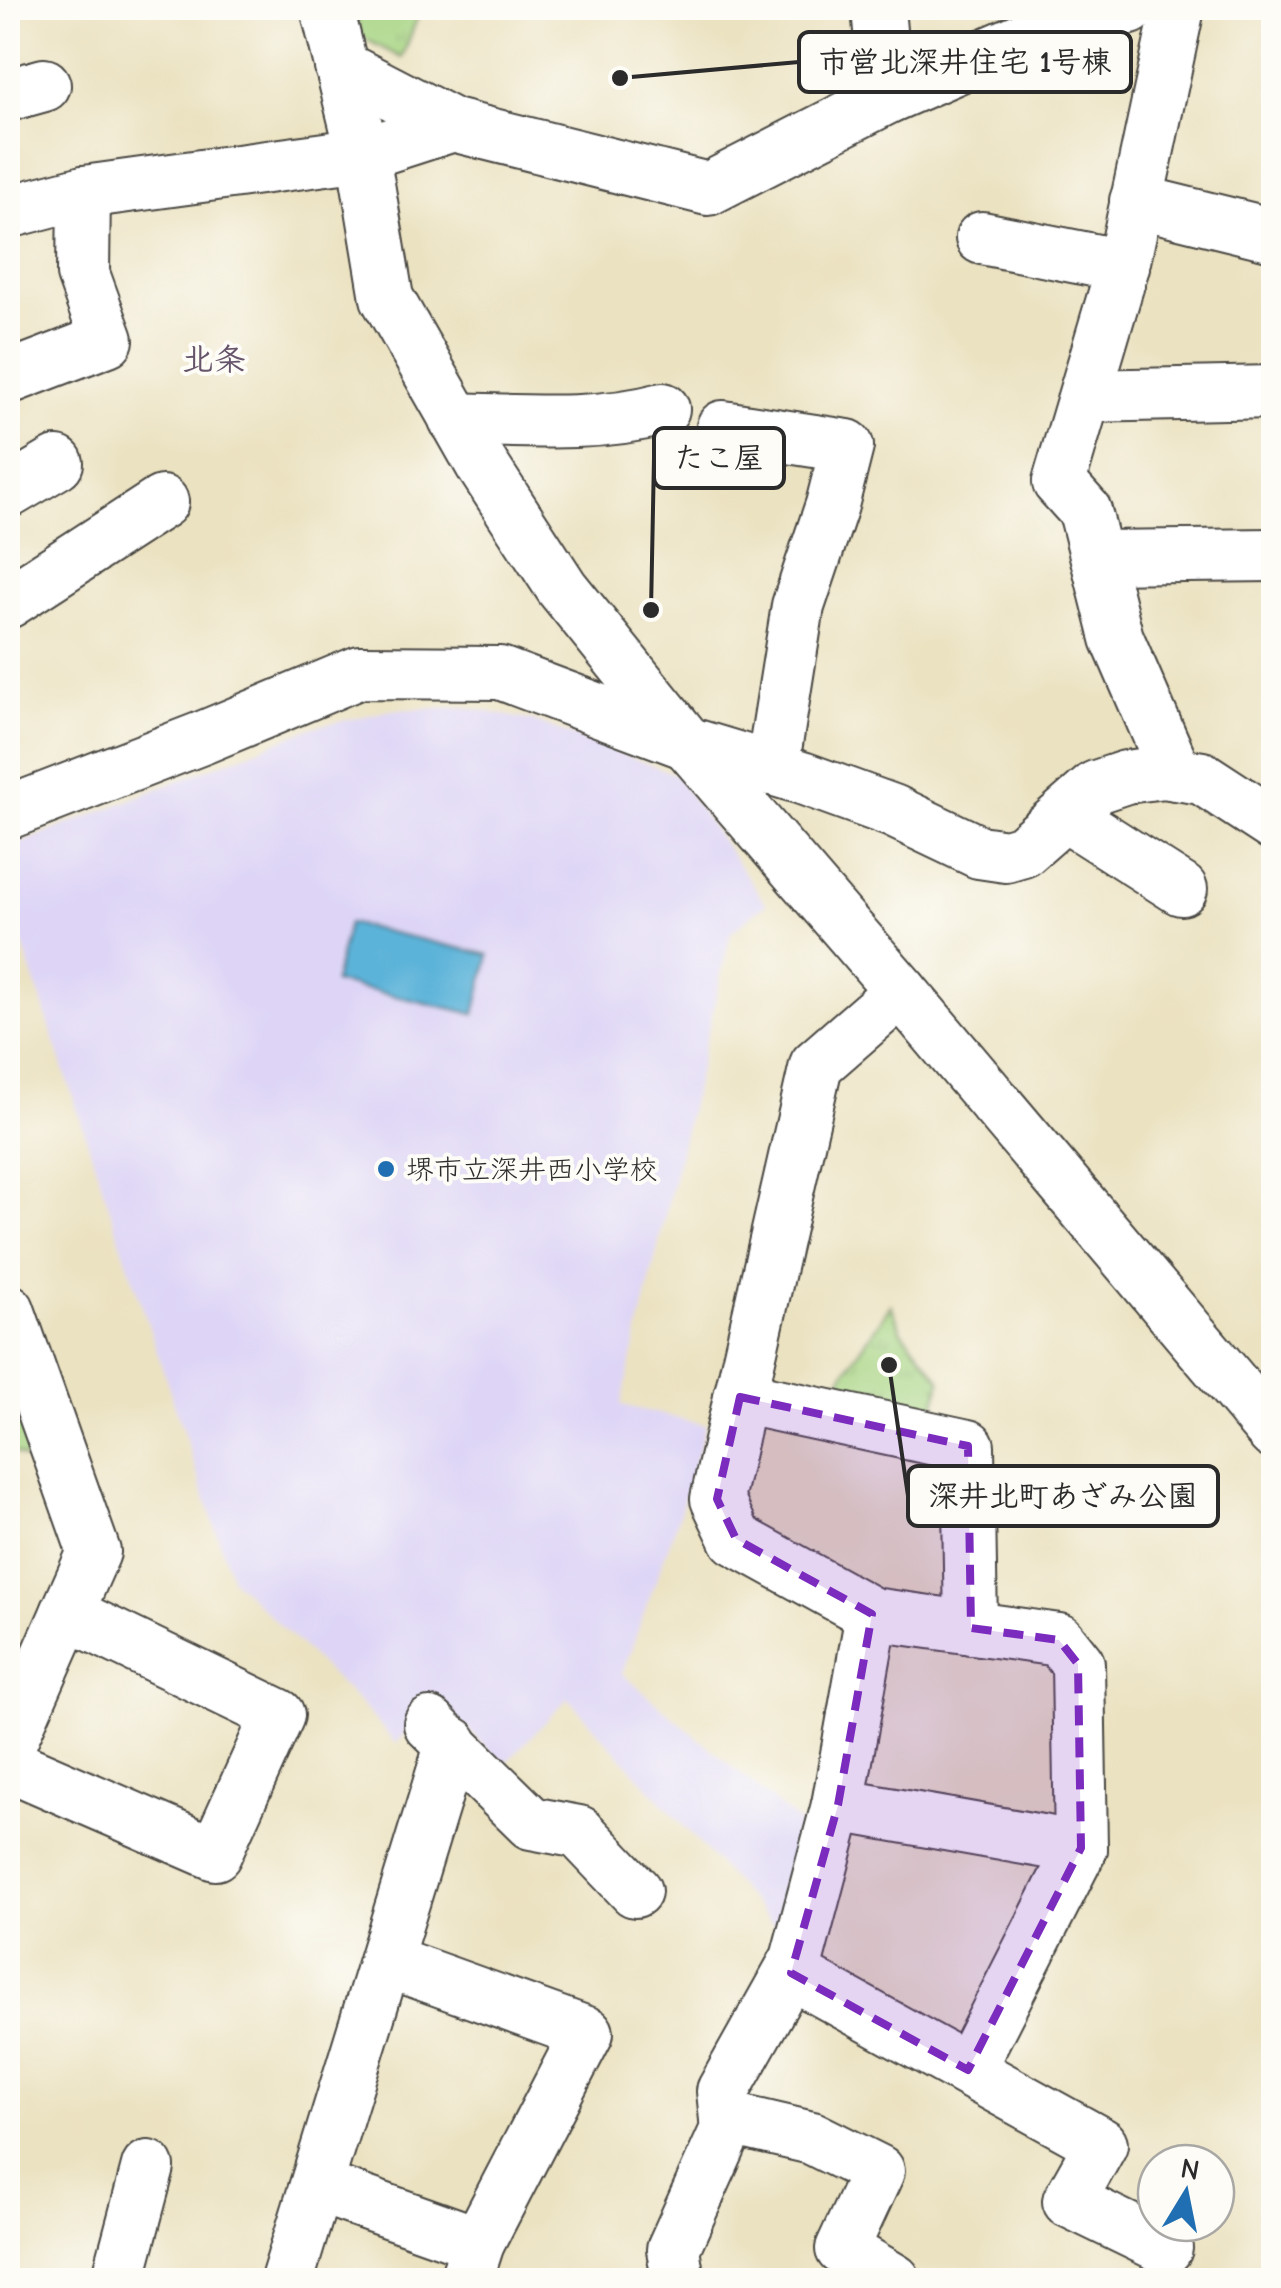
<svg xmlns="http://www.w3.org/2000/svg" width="1281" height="2288" font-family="'Comic Neue','Klee One',sans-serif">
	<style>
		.built { fill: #ded5f6 }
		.grass { fill: url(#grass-tufts); stroke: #687f56; stroke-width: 2.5 }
		.water { fill: #5cb3d9; stroke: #446f82; stroke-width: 2.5 }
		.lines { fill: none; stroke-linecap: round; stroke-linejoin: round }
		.minor-casing { stroke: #484642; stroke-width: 56 }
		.minor { stroke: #fff; stroke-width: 52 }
		.marked { fill: #7b2cbf; fill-opacity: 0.2; stroke: #7b2cbf; stroke-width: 8; stroke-dasharray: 20 12; stroke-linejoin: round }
		.poi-dot { fill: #1f6fb2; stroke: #fdfcf7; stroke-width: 4 }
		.labels { text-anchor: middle; stroke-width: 8; stroke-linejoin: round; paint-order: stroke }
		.poi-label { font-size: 28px; fill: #2b2b2b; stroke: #fdfcf7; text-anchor: start }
		.quarter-label { font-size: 32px; font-weight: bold; fill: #66546a; stroke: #fdfcf7 }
		.leader { fill: none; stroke: #2b2b2b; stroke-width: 4 }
		.callout-dot { fill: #2b2b2b; stroke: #fdfcf7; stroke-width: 4 }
		.callout { fill: #fdfcf7; stroke: #2b2b2b; stroke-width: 4 }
		.callout-label { font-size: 30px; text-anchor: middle; font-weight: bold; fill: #2b2b2b }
	</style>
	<defs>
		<pattern id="grass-tufts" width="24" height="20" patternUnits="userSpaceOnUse" patternTransform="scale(2.5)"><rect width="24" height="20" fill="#a5d380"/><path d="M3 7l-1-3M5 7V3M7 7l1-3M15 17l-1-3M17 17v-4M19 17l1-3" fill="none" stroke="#8eb56f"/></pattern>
	</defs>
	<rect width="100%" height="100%" fill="#fdfcf7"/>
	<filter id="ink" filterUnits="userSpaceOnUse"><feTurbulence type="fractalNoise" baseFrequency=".01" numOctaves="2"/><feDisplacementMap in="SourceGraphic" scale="20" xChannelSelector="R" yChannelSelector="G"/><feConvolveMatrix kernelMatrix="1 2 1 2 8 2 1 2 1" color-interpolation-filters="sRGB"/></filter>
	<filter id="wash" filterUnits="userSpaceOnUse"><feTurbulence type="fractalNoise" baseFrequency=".0048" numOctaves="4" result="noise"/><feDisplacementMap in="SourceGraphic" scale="40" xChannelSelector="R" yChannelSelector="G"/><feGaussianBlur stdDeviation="2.25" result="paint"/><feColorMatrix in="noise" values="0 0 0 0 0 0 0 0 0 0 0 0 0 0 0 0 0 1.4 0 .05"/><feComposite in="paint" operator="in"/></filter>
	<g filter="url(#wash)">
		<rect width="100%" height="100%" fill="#ebe2c1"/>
		<path class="built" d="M 465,707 L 533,721 L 675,774 L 766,904 L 731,932 L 621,1405 L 706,1425 L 678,1519 L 622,1674 L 815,1836 L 784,1937 L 568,1698 L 504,1765 L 435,1697 L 396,1744 L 360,1703 L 232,1579 L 8,900 L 8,848 L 314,727 L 392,710 Z"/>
		<g class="grass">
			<path d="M 354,8 L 421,8 L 402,58 L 361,37 Z"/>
			<path d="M 891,1305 L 901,1330 L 941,1380 L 930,1421 L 836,1399 L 841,1378 Z"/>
			<path d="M 8,1365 L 48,1468 L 8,1450 Z"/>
		</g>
		<path class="water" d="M 348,923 L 489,955 L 475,1014 L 334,982 Z"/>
	</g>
	<g filter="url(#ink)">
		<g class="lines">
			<defs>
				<g id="minor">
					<path d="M 327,8 L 363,154 L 387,298 L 482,465 L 562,588 L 687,743 L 901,991 L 1274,1433"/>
					<path d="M 878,8 L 886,98"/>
					<path d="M 341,67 L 453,125 L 708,189 L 886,98 L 1059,23 L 1130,8"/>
					<path d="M 8,95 L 44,85"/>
					<path d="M 1136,201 L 1274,235"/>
					<path d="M 8,212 L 84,192 L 363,154 L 453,125"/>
					<path d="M 982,238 L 1123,266"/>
					<path d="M 8,378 L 107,340 L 83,274 L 84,192"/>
					<path d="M 1085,396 L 1274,392"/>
					<path d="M 455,419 C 526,421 595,427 663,409"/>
					<path d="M 723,427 L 847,446 L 832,505 L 798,606 L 772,769"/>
					<path d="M 8,492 L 57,463"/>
					<path d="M 1098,557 L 1274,555"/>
					<path d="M 8,602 L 162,502"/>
					<path d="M 1176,774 L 1117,638 L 1085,511 L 1059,482 L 1123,266 L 1178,8"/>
					<path d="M 8,813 L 202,738 L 360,672 L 500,673 L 687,743 L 802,778 L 893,811 L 979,852 L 1006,856 L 1023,851 L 1096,787 L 1126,777 L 1164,772 L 1202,778 L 1274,825"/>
					<path d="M 1065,815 L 1181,889"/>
					<path d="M 901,991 L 816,1065 L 717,1499 L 736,1539 L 872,1614 L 1059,1640 L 1078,1664 L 1081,1848 L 968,2070"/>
					<path d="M 8,1310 L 94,1552 L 8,1747"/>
					<path d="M 740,1397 L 968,1446 L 971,1628"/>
					<path d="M 430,1724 L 531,1823 L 579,1832 L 635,1891"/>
					<path d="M 8,1764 L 215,1854 L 278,1715 L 67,1613"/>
					<path d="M 838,1805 L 1081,1848"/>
					<path d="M 387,1961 L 587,2033 L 478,2243 L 466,2280"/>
					<path d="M 791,1973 L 1101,2144 L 1069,2201 L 1166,2248"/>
					<path d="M 726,2118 L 812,2138 L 878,2171 L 842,2249 L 894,2280"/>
					<path d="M 317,2186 L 478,2243"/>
					<path d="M 118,2280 L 148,2167"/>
					<path d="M 287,2280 L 452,1743"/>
					<path d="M 678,2280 L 673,2249 L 727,2129 L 723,2091 L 797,1959 L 838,1805 L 872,1614"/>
				</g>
			</defs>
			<use href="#minor" class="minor-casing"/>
			<use href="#minor" class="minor"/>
		</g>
	</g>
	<path class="marked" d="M 740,1397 L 968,1446 L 971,1628 L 1059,1640 L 1078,1664 L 1081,1848 L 968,2070 L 791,1973 L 838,1805 L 872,1614 L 736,1539 L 717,1499 Z"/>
	<circle class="poi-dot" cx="386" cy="1169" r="10"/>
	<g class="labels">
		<g class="poi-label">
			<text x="406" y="1179">堺市立深井西小学校</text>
		</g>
		<g class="quarter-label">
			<text x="214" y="370">北条</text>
		</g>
	</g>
	<path class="leader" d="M620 78L799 62M651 610L654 458M889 1365L908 1496"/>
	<g class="callout-dot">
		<circle cx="620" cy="78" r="10"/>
		<circle cx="651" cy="610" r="10"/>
		<circle cx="889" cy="1365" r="10"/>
	</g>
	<g class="callout">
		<rect x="799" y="32" width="332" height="60" rx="10"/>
		<rect x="654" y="428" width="130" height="60" rx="10"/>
		<rect x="908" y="1466" width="310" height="60" rx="10"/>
	</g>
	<g class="callout-label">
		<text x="965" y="72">市営北深井住宅 1号棟</text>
		<text x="719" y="468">たこ屋</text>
		<text x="1063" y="1506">深井北町あざみ公園</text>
	</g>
	<rect width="1281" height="2288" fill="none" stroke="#fdfcf7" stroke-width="40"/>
	<g transform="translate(1186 2193) rotate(10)"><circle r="48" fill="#fdfcf7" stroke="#a9a8a5" stroke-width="2.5"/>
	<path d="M0-8L18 38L0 25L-18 38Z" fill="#1f6fb2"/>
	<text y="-15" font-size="28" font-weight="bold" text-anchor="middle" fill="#2b2b2b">N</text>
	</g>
</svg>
